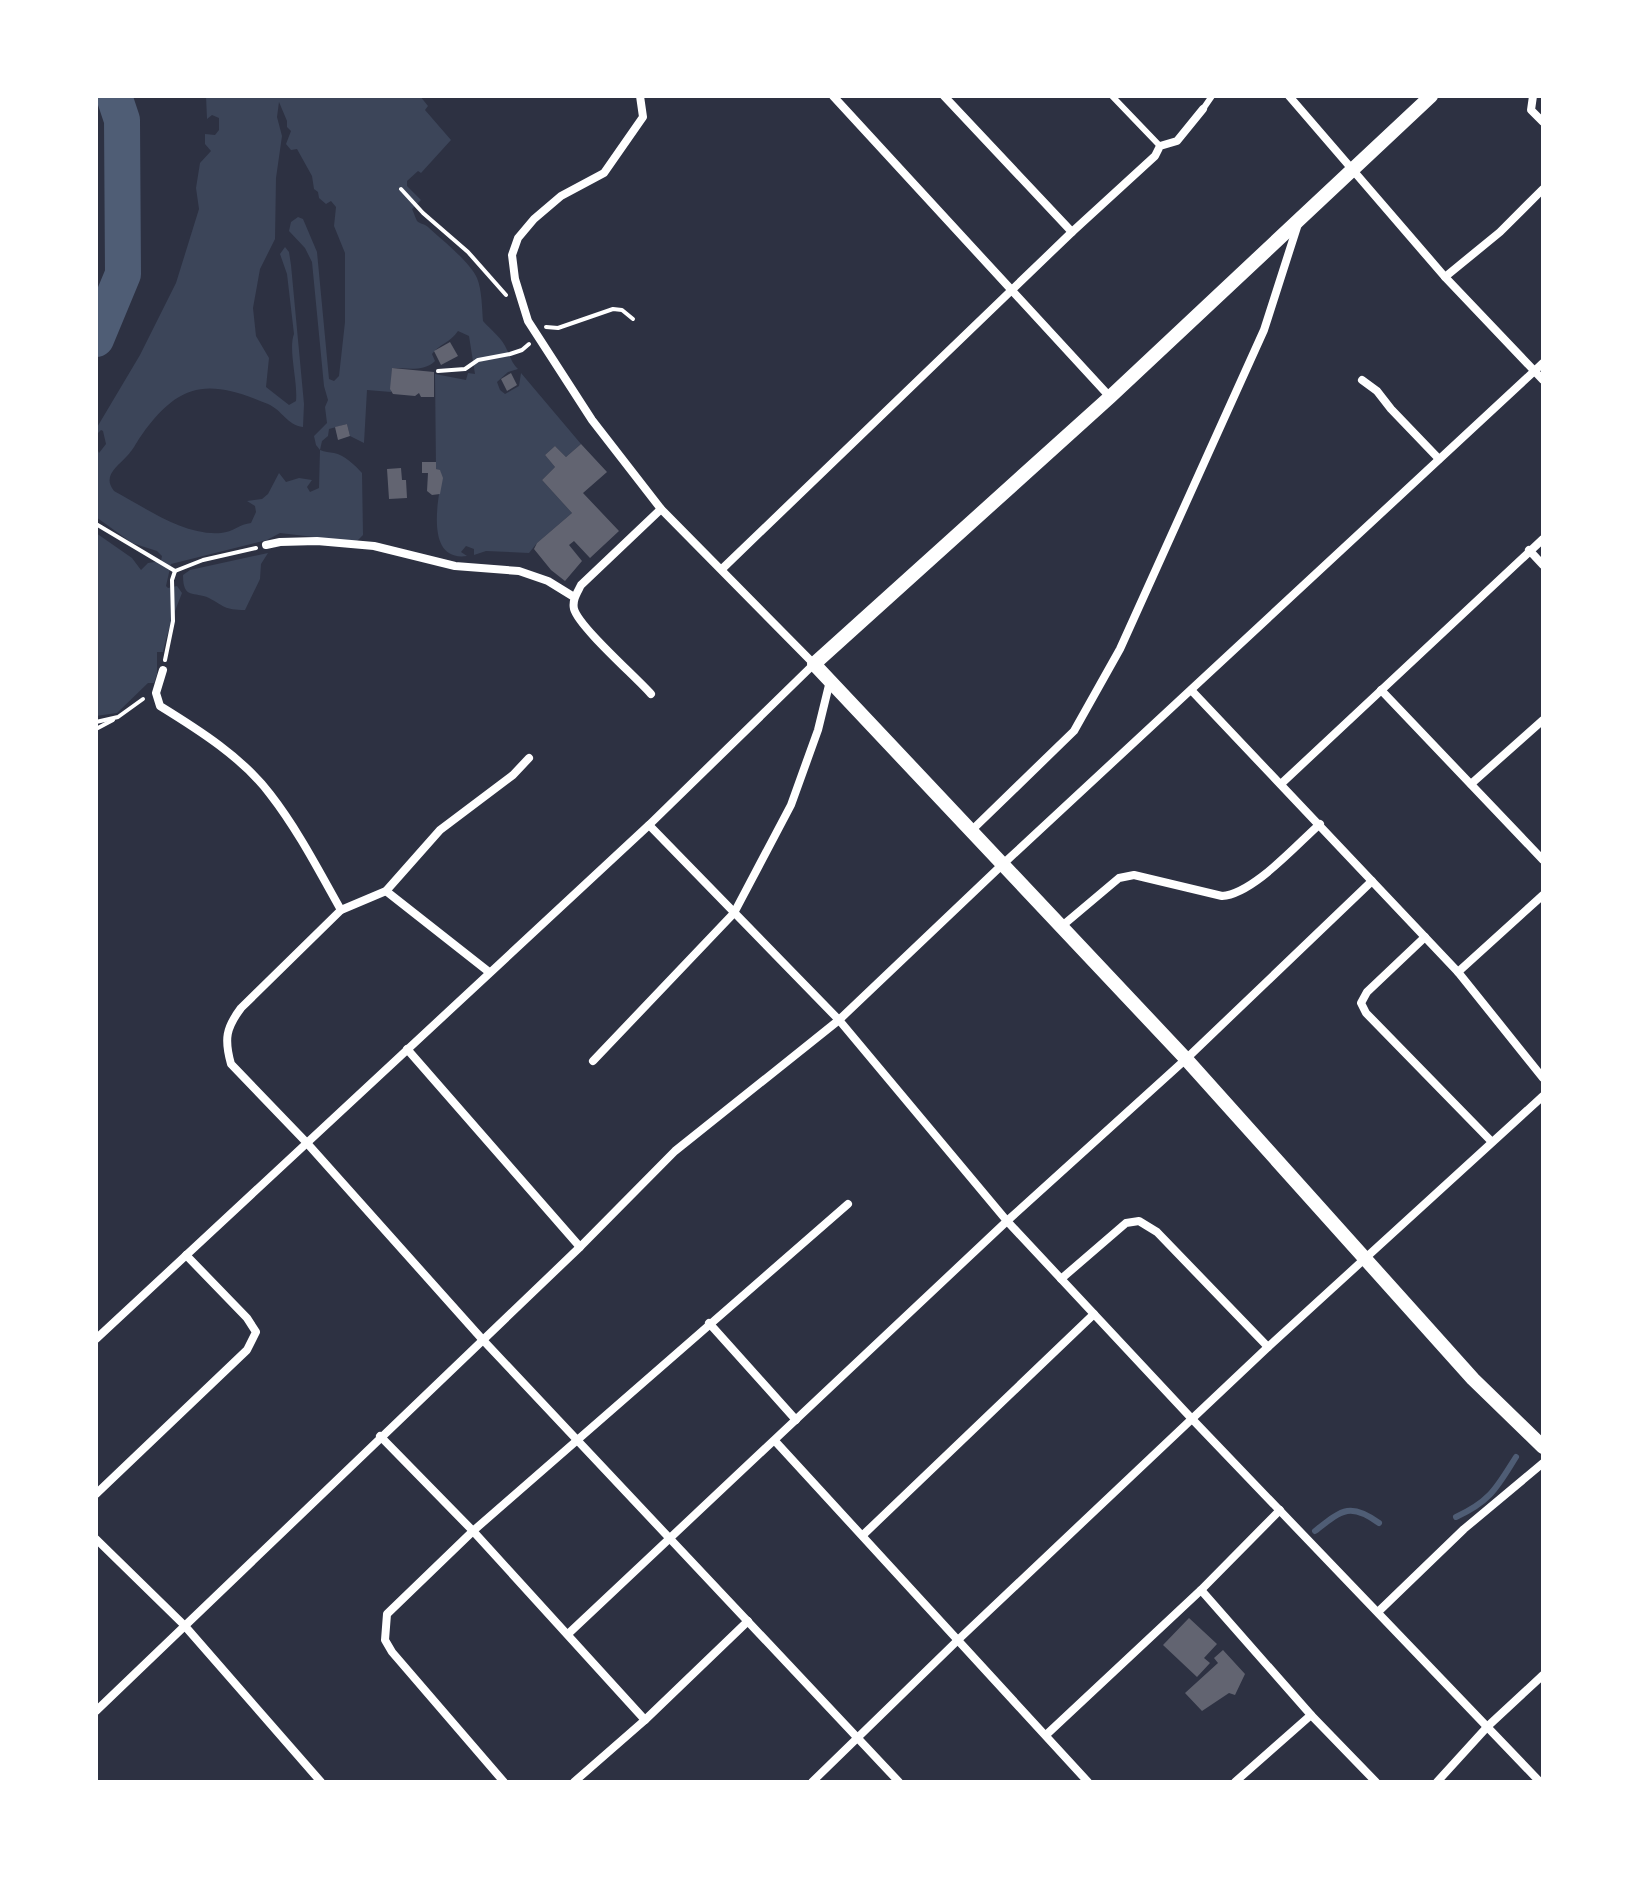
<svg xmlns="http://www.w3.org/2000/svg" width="1639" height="1878" font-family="Arial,sans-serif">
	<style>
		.green { fill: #3c4559; fill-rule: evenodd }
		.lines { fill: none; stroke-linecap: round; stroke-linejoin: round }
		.stream { stroke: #4f5d75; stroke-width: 6 }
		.river { stroke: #4f5d75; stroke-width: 36 }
		.building { fill: #626471 }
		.path { stroke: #fff; stroke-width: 4 }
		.service { stroke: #fff; stroke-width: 6 }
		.minor { stroke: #fff; stroke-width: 8 }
		.tertiary { stroke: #fff; stroke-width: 14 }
	</style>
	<rect width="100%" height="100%" fill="#2d3142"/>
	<g class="green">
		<path d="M 206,96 L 420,96 L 428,106 L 425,110 L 451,140 L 421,173 L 418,171 L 407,181 L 407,186 L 421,200 L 412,209 C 414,213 415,217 417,221 C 420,224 425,224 428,227 C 442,240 470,262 477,278 C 482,290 482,309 483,321 C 491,330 503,339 507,350 C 511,358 511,362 518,369 L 508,372 L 497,382 L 500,390 L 505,394 L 519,386 L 521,373 L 581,444 L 566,457 L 555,446 L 545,455 L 555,467 L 542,480 L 572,513 L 537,543 L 529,553 L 486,551 L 474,555 L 474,549 L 466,546 L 461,552 L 467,556 C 426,562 437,503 442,478 L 440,471 L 436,469 L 435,374 L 466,380 L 468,373 L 475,374 L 469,336 L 458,331 C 450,343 439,344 432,354 L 435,361 C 424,372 407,368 392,368 L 391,392 L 367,390 L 364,443 L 350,436 L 347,424 L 329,429 L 328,436 L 322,441 L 320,450 C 325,452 329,452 334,453 C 344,455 355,465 362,473 L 363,535 L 356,542 L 280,533 L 267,540 L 171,564 L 166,586 L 168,588 L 177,586 L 182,593 C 174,613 168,630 163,652 L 157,652 L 157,674 L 154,683 L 148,683 L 117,713 L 96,716 L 96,533 L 132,558 L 141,570 L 148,563 L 161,561 L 162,556 L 157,551 L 132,543 L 96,517 L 96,446 L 99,453 L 106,444 L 103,431 L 101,430 L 96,435 L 96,429 L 140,355 L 176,283 L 199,209 L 196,188 L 200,163 L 211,151 L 205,144 L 205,134 L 215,135 L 219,130 L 219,118 L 212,115 L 207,119 ZM 279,102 L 287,121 L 287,127 L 291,131 L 286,144 L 291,150 L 297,149 L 312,176 L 314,189 L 318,192 L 319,198 L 326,204 L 331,201 L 336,207 L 334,226 L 345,253 L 345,322 L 339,376 L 334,381 L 329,379 L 317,252 L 303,219 L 298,217 L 291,222 L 289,231 L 305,248 L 312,262 L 324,386 L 328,400 L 325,407 L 327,423 L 314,436 L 316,445 L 320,450 L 319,488 L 310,492 L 307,487 L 312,480 L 299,478 L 286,482 L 279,473 L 268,494 L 262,499 L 247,501 L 255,506 L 256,512 L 251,523 C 240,524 233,532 221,533 C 184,536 146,508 114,491 C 102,476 117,467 127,456 C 133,450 136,443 141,436 C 180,381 208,379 268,404 C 282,410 287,425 303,427 L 304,404 L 291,265 L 289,252 L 285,247 L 280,254 L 287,274 L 294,334 C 288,349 298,382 296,401 L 289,405 L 266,387 L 269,358 L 256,336 L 253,308 L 260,269 L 275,239 L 276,178 L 282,136 L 277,117 Z"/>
		<path d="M 268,553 L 261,564 L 260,579 L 245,610 C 224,610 224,606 209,598 C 194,591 183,600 183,575 L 190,570 Z"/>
	</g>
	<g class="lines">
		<g class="stream">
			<path d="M 1456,1517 C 1491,1501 1497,1487 1516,1457"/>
			<path d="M 1315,1531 C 1342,1510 1350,1502 1379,1523"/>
		</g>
		<path class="river" d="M 96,339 L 123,274 L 122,120 L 114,96"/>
	</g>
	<g class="building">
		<path d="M 450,342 L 458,356 L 441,365 L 434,351 Z"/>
		<path d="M 392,368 L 434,372 L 434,397 L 421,397 L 419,393 L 415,396 L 393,394 L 390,389 Z"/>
		<path d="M 511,373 L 517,385 L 507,391 L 501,379 Z"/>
		<path d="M 347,424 L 350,436 L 338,440 L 335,427 Z"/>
		<path d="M 581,444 L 607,472 L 583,493 L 619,531 L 590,558 L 574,541 L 569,545 L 582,561 L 565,581 L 551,570 L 534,549 L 537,543 L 572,513 L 542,480 L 555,467 L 545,455 L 555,446 L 566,457 Z"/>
		<path d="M 422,462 L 436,462 L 436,469 L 440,470 L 443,478 L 440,494 L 432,495 L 427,491 L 428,473 L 422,473 Z"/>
		<path d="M 401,468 L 402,480 L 406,480 L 407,498 L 389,499 L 387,469 Z"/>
		<path d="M 1189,1618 L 1217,1644 L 1204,1658 L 1210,1663 L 1197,1677 L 1163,1645 Z"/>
		<path d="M 1223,1650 L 1245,1674 L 1235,1695 L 1229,1693 L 1202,1711 L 1185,1693 L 1218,1663 L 1214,1658 Z"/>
	</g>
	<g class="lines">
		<g class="path">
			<path d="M 401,189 L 423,213 L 468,252 L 506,295"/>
			<path d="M 546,327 L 558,328 L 613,309 L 622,310 L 633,319"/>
			<path d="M 438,371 L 465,369 L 478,360 L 510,354 L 522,350 L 529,344"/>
			<path d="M 96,524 L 175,571"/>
			<path d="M 165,660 L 173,621 L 172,580 L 175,571 L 203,560 L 256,548"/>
			<path d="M 96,722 L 118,717 L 143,699"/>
			<path d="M 96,729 L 113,720"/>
		</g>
		<g class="service">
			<path d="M 1112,96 L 1160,146"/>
			<path d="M 1203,109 L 1212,96"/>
		</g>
		<g class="minor">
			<path d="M 833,96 L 1110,397"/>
			<path d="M 944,96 L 1072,232"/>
			<path d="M 1289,96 L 1445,277 L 1543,380"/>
			<path d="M 1533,96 L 1531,110 L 1543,122"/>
			<path d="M 1445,277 L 1500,232 L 1543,189"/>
			<path d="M 1362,380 L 1377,391 L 1391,409 L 1439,459"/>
			<path d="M 266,545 L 280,542 L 317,541 L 374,546 L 455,566 L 519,571 L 548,581 L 574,597"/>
			<path d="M 1529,550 L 1543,565"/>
			<path d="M 722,569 L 1072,232 L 1155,156 L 1160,146 L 1177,141 L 1203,109"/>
			<path d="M 163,670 L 156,693 L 160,706 C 199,730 243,758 270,794 C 298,830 319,871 341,910"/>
			<path d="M 1381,690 L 1543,860"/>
			<path d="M 1192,691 L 1458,972 L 1543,1078"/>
			<path d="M 651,694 C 636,677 579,627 574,609 C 572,600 577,593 581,585 L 661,509"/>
			<path d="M 529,758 L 513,775 L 440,830 L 386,891 L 341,910 L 241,1008 C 226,1028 224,1039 231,1064 L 306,1142 L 482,1339 L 899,1782"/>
			<path d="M 1282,783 L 1543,539"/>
			<path d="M 1471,784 L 1543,720"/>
			<path d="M 649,825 L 839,1020 L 1007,1221 L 1193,1420 L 1540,1782"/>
			<path d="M 971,831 L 1074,731 L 1120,649 L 1264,330 L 1298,224"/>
			<path d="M 386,891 L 489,972"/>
			<path d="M 1062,926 L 1119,878 L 1134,875 L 1222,896 C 1253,894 1296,845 1320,824"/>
			<path d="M 1425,937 L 1367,992 L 1361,1003 L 1366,1013 L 1492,1142"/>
			<path d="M 1458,972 L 1543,895"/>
			<path d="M 407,1049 L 580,1247"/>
			<path d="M 593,1061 L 734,913 L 791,805 L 818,730 L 830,681"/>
			<path d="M 1061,1279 L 1126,1223 L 1139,1221 L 1157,1232 L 1268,1347"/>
			<path d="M 709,1323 L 796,1420"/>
			<path d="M 96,1339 L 649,825 L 814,664 L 661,509 L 592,420 L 528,321 L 515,279 L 512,255 L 518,238 L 534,219 L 561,196 L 604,173 L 643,117 L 640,96"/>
			<path d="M 380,1436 L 473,1531 L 645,1720"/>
			<path d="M 775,1441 L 1088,1782"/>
			<path d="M 96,1494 L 247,1350 L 256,1332 L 247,1318 L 186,1255"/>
			<path d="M 863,1535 L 1094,1314"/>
			<path d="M 96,1539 L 184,1625 L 321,1782"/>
			<path d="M 1201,1590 L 1311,1715 L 1376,1782"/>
			<path d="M 1379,1611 L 1464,1529 L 1543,1463"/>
			<path d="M 568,1634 L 1007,1221 L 1186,1059 L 1372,881"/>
			<path d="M 96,1711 L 580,1247 L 675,1151 L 839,1020 L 1003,864 L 1543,363"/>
			<path d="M 1046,1735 L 1201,1590 L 1280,1510"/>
			<path d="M 504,1782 L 392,1652 L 385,1640 L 387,1614 L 473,1531 L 848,1204"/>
			<path d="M 574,1782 L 645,1720 L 748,1621"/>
			<path d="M 812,1782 L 959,1639 L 1268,1347 L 1543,1096"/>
			<path d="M 1235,1782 L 1311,1715"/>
			<path d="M 1437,1782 L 1488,1726 L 1543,1675"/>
		</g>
		<path class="tertiary" d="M 1431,96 L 1110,397 L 814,664 L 1186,1059 L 1473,1379 L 1543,1447"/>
	</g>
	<rect width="1639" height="1878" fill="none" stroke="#ffffff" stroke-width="196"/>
</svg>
